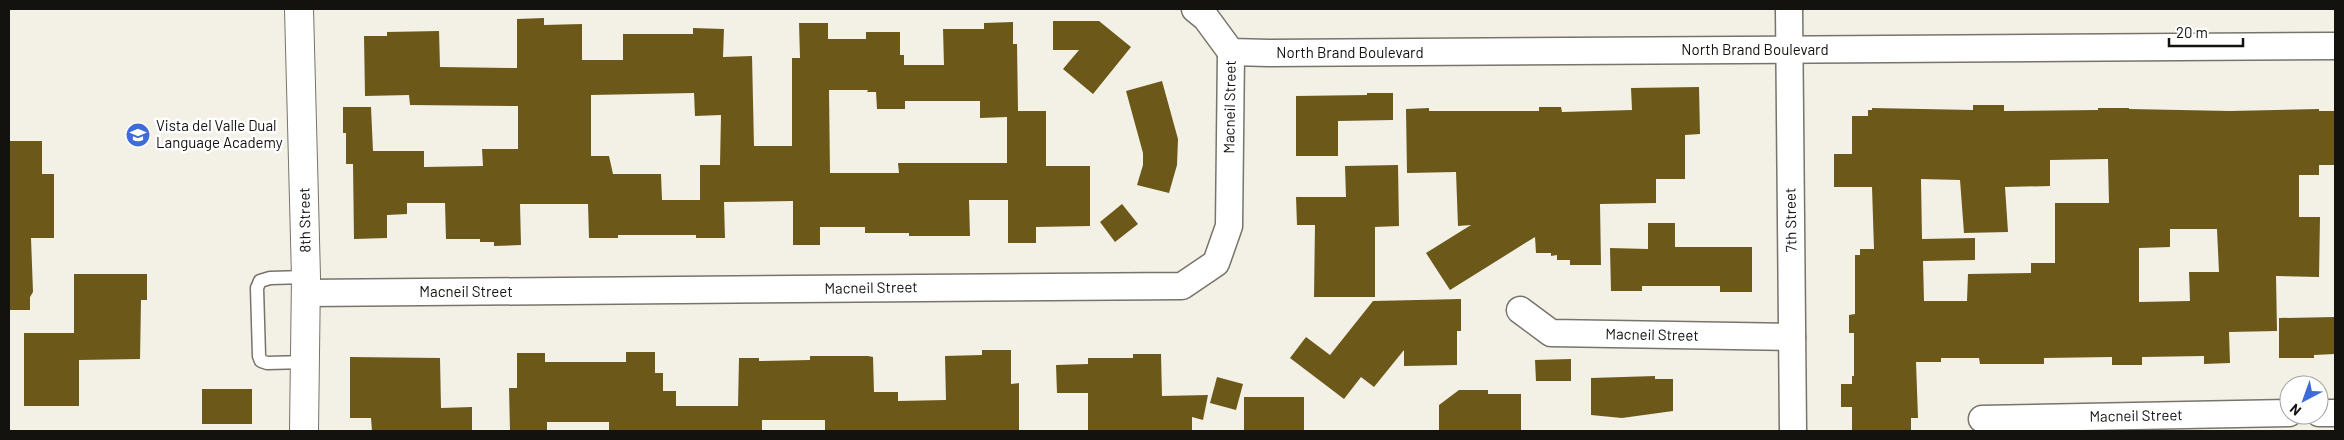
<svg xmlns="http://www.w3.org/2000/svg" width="2344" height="440" font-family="Barlow,sans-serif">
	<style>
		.building { fill: #6c5919; fill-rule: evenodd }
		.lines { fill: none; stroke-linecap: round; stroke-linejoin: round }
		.lane-casing { stroke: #76746b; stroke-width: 15 }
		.street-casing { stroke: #76746b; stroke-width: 29 }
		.secondary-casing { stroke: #76746b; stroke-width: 30 }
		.lane { stroke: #fff; stroke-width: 12 }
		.street { stroke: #fff; stroke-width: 26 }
		.secondary { stroke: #fff; stroke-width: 28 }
		.labels { text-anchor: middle; stroke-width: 5; stroke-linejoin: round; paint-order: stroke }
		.street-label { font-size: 15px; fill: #13120f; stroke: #fff }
		.poi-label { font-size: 15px; fill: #13120f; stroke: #fff; text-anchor: start }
	</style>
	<rect width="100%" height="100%" fill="#f3f0e6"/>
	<g class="building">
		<path d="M 544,18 L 544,25 L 582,24 L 582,60 L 623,60 L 623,34 L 693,34 L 693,28 L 724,29 L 723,57 L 752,56 L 754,146 L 792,146 L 792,58 L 800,58 L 799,23 L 828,23 L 828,39 L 866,39 L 866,32 L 900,32 L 900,55 L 904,55 L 904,65 L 944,65 L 943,29 L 984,29 L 984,23 L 1013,22 L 1013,44 L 1017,44 L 1018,111 L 1046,111 L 1046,166 L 1090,166 L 1090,226 L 1036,227 L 1036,243 L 1008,243 L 1008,200 L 969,200 L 970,236 L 909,236 L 909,233 L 865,233 L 865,227 L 820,227 L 820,245 L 793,245 L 793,201 L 724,202 L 725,238 L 696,238 L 696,235 L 618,235 L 618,238 L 589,238 L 588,204 L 520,204 L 521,245 L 494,246 L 494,242 L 480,242 L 480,239 L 446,239 L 445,203 L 407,203 L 407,214 L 387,215 L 387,238 L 354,239 L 353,164 L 346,164 L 346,133 L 343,133 L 343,107 L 371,107 L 373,151 L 424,151 L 424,167 L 483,166 L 482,149 L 518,149 L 518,106 L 410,105 L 409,95 L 365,96 L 364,36 L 387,36 L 387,32 L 439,31 L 440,67 L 517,68 L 517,19 ZM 829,90 L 868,90 L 867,92 L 876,92 L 877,109 L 905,109 L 905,101 L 980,101 L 980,118 L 1007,117 L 1007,163 L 898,163 L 899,173 L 830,173 ZM 694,93 L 695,116 L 721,115 L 720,165 L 700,165 L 700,200 L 662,200 L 661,174 L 613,174 L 609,156 L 591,156 L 591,95 Z"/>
		<path d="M 1053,21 L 1099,21 L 1131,47 L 1093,94 L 1063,69 L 1079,50 L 1053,50 Z"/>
		<path d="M 1162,81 L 1178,139 L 1177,165 L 1169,193 L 1137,185 L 1143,165 L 1143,153 L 1126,91 Z"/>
		<path d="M 1699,87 L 1700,134 L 1685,135 L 1685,179 L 1656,179 L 1656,203 L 1600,204 L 1601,265 L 1570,265 L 1570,260 L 1557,260 L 1557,255 L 1551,256 L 1551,253 L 1536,253 L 1535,237 L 1450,290 L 1426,253 L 1471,225 L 1458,226 L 1456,172 L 1407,173 L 1406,109 L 1429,108 L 1429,111 L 1539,111 L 1539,107 L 1561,107 L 1562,112 L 1632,110 L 1631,88 Z"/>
		<path d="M 1367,93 L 1393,93 L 1393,120 L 1338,121 L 1338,156 L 1296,156 L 1296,96 L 1367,95 Z"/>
		<path d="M 1973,105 L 2004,105 L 2004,111 L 2098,110 L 2098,108 L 2129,108 L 2129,109 L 2230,111 L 2319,109 L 2319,111 L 2335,111 L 2335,165 L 2319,165 L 2319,175 L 2299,175 L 2299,217 L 2320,217 L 2319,277 L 2276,276 L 2277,331 L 2229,332 L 2230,363 L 2204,364 L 2204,356 L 2142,357 L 2142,365 L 2112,365 L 2112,357 L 2044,358 L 2044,364 L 1980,364 L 1979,358 L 1941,358 L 1941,362 L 1916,362 L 1918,418 L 1911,418 L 1911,431 L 1852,431 L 1852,407 L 1841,407 L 1841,384 L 1852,384 L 1852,376 L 1854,376 L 1854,333 L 1849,333 L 1849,315 L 1855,314 L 1855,255 L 1860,255 L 1860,249 L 1874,249 L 1872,187 L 1834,187 L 1834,154 L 1852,154 L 1852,116 L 1868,116 L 1868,110 L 1872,110 L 1872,108 L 1973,110 ZM 2108,159 L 2109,203 L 2055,203 L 2055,263 L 2031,263 L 2031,273 L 1968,274 L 1967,301 L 1924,301 L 1923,261 L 1975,260 L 1975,238 L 1922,239 L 1921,179 L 1960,180 L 1964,233 L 2008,232 L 2005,187 L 2050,186 L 2050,160 ZM 2170,229 L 2217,229 L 2219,272 L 2189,272 L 2190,301 L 2139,302 L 2139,248 L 2170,247 Z"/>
		<path d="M 9,141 L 42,141 L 42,174 L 54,174 L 54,238 L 31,238 L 33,292 L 30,297 L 30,310 L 9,310 Z"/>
		<path d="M 1398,165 L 1399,226 L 1375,227 L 1375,297 L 1314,297 L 1315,225 L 1297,225 L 1296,197 L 1346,197 L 1345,166 Z"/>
		<path d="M 1122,204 L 1138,224 L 1115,242 L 1100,222 Z"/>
		<path d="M 1648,223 L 1675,223 L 1675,247 L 1752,247 L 1752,292 L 1720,292 L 1720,286 L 1642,286 L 1642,291 L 1611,291 L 1610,248 L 1648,249 Z"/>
		<path d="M 74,274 L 147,274 L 147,300 L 141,300 L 140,359 L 79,360 L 79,406 L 24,406 L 24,333 L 74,333 Z"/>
		<path d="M 1461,299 L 1461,331 L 1457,331 L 1457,365 L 1404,366 L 1404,350 L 1374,387 L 1361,377 L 1344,399 L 1290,358 L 1306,337 L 1330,355 L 1373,301 Z"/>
		<path d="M 2335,317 L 2335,354 L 2314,355 L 2314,358 L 2279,358 L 2279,318 Z"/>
		<path d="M 982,350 L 1011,350 L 1011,384 L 1019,383 L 1019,431 L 825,430 L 825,420 L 762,420 L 762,431 L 609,431 L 609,422 L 547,422 L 547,431 L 510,431 L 509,388 L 517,388 L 517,353 L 545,353 L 545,362 L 626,362 L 626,352 L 655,352 L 655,373 L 663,373 L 663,391 L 676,391 L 676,406 L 738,406 L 739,358 L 759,358 L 759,361 L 810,360 L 810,356 L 868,356 L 873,357 L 874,392 L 898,392 L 898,401 L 946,400 L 945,356 L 982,355 Z"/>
		<path d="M 1133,354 L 1161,354 L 1162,396 L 1208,395 L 1203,420 L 1192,417 L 1192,431 L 1088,431 L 1088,393 L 1057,393 L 1056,365 L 1088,364 L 1088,358 L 1133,358 Z"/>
		<path d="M 350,357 L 440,358 L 441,408 L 472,407 L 472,431 L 372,431 L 371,418 L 350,418 Z"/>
		<path d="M 1571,359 L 1571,381 L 1536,381 L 1535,360 Z"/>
		<path d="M 1655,376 L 1655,379 L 1673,379 L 1673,411 L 1622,418 L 1591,415 L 1591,378 Z"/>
		<path d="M 1217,377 L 1243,384 L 1236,410 L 1210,403 Z"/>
		<rect x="202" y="389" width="50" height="35"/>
		<path d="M 1459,390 L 1488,390 L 1488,394 L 1521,394 L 1521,431 L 1439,431 L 1439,405 Z"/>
		<rect x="1244" y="397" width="60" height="34"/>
	</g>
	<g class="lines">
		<defs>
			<path id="lane" d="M 306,277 L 270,278 L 260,281 L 257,288 L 259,356 L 261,361 L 267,363 L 307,362"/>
			<g id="street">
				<path d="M 1195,9 L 1206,18 L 1231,52 L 1269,53 L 2335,46"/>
				<path d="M 1789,9 L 1793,431"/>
				<path d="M 306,293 L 1182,286 L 1216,263 L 1229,226 L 1231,52"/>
				<path d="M 1520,310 L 1551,333 L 1792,337"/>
				<path d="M 2319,413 L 2335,413"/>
				<path d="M 1982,419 L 2289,413"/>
			</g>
			<path id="secondary" d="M 299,9 L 306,277 L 304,431"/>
		</defs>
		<use href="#lane" class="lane-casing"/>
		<use href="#street" class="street-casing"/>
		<use href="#secondary" class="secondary-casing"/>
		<use href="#lane" class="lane"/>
		<use href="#street" class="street"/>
		<use href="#secondary" class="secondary"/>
	</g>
	<defs>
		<symbol id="school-disc" viewBox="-11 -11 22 22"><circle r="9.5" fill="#3e6adb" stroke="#fff"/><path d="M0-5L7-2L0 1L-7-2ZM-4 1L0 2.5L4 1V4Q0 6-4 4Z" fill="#fff"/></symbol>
	</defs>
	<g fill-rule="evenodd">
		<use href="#school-disc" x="124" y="121" width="28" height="28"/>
	</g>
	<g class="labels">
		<g class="street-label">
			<text x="1755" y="55">North Brand Boulevard</text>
			<text x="1350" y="58">North Brand Boulevard</text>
			<text transform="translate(1230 107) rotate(-89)" y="5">Macneil Street</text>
			<text transform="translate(305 220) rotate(-91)" y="5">8th Street</text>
			<text transform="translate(1791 220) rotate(-91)" y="5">7th Street</text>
			<text transform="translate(871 288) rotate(-1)" y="5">Macneil Street</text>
			<text x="466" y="297">Macneil Street</text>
			<text transform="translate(1652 335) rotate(1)" y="5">Macneil Street</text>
			<text transform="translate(2136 416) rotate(-1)" y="5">Macneil Street</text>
		</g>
		<g class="poi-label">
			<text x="156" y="131">Vista del Valle Dual<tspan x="156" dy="17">Language Academy</tspan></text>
		</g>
	</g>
	<rect width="2344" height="440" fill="none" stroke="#13120f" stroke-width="20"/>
	<g transform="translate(2304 400) rotate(221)"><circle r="24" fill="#ffffff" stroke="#a1a09f"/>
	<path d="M0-4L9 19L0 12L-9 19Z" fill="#3e6adb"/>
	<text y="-8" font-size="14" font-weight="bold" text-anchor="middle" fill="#13120f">N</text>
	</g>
	<path d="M2169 38v8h74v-8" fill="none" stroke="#13120f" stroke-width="2.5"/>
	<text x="2176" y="38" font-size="15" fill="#13120f" stroke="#ffffff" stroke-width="4" paint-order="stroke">20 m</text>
</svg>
